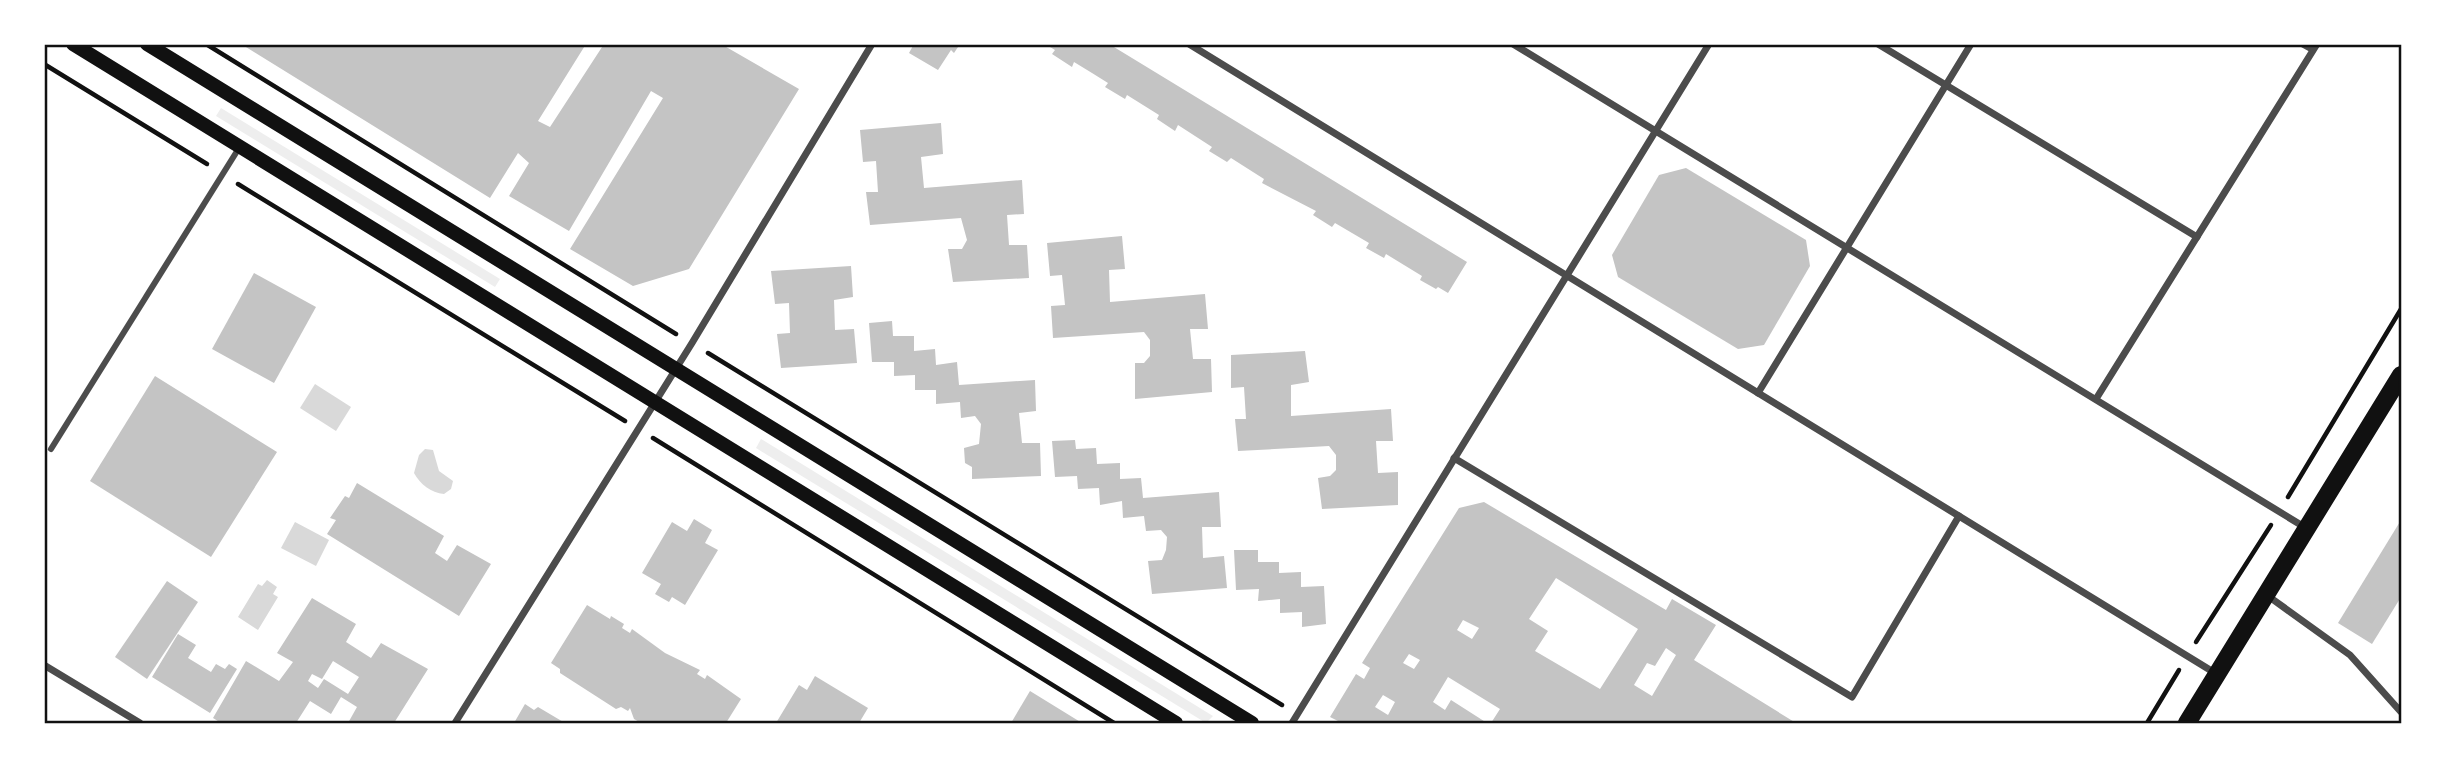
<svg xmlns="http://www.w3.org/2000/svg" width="2445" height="767" font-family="Lato,sans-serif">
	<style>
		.green { fill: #eee }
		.water { fill: #d9d9d9 }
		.building { fill: #c4c4c4; fill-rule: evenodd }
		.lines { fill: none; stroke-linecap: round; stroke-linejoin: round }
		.path { stroke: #111; stroke-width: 4.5 }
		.pedestrian { stroke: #4c4c4c; stroke-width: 6 }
		.minor { stroke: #4c4c4c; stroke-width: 7 }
		.secondary { stroke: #111; stroke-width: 14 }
		.primary { stroke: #111; stroke-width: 18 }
		.neatline { fill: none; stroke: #111; stroke-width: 2.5 }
	</style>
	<rect width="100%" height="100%" fill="#fff"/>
	<g class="green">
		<path d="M 221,108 L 500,279 L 495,287 L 216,116 Z"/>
		<path d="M 761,439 L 1213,716 L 1206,723 L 756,448 Z"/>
	</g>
	<g class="water">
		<path d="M 315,384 L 351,407 L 336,431 L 300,408 Z"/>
		<path d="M 425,449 L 433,450 L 439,471 L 453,481 L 451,489 L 444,494 C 431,493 420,484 414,473 L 419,455 Z"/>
		<path d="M 295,522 L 329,540 L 316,566 L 281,548 Z"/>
		<path d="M 267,580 L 277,587 L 273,594 L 278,597 L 258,630 L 238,617 L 258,584 L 262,586 Z"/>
	</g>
	<g class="building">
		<path d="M 241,44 L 586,44 L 538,121 L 550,127 L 604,44 L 721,44 L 799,89 L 689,269 L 633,286 L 570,249 L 663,98 L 651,91 L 569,231 L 509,196 L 529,163 L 518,153 L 490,198 Z"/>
		<path d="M 914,44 L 960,44 L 954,53 L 951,50 L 938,70 L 909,53 Z"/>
		<path d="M 1045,44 L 1109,44 L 1467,262 L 1448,293 L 1438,287 L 1436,289 L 1420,280 L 1422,276 L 1386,254 L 1384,258 L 1366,248 L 1369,243 L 1335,223 L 1332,227 L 1313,215 L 1316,211 L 1262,183 L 1264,179 L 1231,158 L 1227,162 L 1209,151 L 1212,147 L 1178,125 L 1175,131 L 1157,119 L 1159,115 L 1127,95 L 1125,99 L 1105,87 L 1108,83 L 1092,73 L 1074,62 L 1072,67 L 1052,54 L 1055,50 Z"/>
		<path d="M 941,123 L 943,154 L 921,157 L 924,188 L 1022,180 L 1024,214 L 1007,215 L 1009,245 L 1027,245 L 1029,278 L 953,282 L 948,249 L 962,249 L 967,240 L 961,218 L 870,225 L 866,192 L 878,192 L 876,161 L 863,162 L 860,130 Z"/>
		<path d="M 1686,168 L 1806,240 L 1810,266 L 1764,345 L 1738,349 L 1618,277 L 1612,255 L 1659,175 Z"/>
		<path d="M 1122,236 L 1125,269 L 1109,270 L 1110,302 L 1205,294 L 1208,329 L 1190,329 L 1193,359 L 1211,359 L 1212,392 L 1135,399 L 1135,363 L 1144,363 L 1150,356 L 1150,340 L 1144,332 L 1053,338 L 1051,306 L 1065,305 L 1062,275 L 1050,276 L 1047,243 Z"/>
		<path d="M 851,266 L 853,297 L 834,300 L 835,330 L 854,329 L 857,363 L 781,368 L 777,334 L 790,333 L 789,303 L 775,304 L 771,271 Z"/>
		<path d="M 254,273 L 316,307 L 274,383 L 212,349 Z"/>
		<path d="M 892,321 L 893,336 L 914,336 L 914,351 L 935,349 L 936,365 L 957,362 L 959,385 L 1035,380 L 1036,411 L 1019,413 L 1022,443 L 1040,443 L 1041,476 L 972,479 L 972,467 L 965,463 L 964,448 L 979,444 L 981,424 L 975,416 L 961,418 L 960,402 L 936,404 L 936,390 L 915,390 L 915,375 L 894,376 L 894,362 L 872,362 L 869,323 Z"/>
		<path d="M 1305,351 L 1309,382 L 1291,385 L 1291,416 L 1391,409 L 1393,441 L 1376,441 L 1378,473 L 1398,472 L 1398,505 L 1322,509 L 1318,478 L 1330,476 L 1336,470 L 1336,455 L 1329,446 L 1238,451 L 1235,419 L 1246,419 L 1244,387 L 1231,388 L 1231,355 Z"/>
		<path d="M 155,376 L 277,452 L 211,557 L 90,481 Z"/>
		<path d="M 1075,440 L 1076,449 L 1096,448 L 1097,464 L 1120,463 L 1120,479 L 1141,478 L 1143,498 L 1219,492 L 1221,527 L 1202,527 L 1203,558 L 1224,556 L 1227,588 L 1152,594 L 1148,561 L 1162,560 L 1166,550 L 1167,537 L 1161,530 L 1146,531 L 1144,516 L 1123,518 L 1122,501 L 1100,505 L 1099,488 L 1078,489 L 1077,476 L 1055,477 L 1052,441 Z"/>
		<path d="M 357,483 L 444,536 L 435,553 L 447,561 L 457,545 L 491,564 L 459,616 L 327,534 L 336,520 L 330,518 L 345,496 L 349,498 Z"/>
		<path d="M 1484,502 L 1666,610 L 1672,599 L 1716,625 L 1694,660 L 1796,723 L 1491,723 L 1500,709 L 1448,677 L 1433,702 L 1445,710 L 1451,700 L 1487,723 L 1342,723 L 1330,717 L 1356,674 L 1364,679 L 1370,668 L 1362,663 L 1459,508 ZM 1556,578 L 1638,629 L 1600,689 L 1535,651 L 1548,631 L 1529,619 ZM 1463,620 L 1479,628 L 1472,639 L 1457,630 ZM 1666,648 L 1676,655 L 1652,696 L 1634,685 L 1647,663 L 1655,666 ZM 1409,654 L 1420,660 L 1414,669 L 1403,663 ZM 1383,695 L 1395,702 L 1388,715 L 1375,707 Z"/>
		<path d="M 694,519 L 712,530 L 705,543 L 718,550 L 685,605 L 672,597 L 669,602 L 655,594 L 661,584 L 642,573 L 672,522 L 687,531 Z"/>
		<path d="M 2401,520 L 2401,597 L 2372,644 L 2338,623 Z"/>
		<path d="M 1234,550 L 1258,550 L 1258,562 L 1279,562 L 1279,573 L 1301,572 L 1301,587 L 1324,586 L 1326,624 L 1302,627 L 1302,612 L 1280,613 L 1280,599 L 1258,601 L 1259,589 L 1236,590 Z"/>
		<path d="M 167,581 L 198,602 L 147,679 L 115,657 Z"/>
		<path d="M 312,598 L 356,624 L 346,642 L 371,658 L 381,643 L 428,669 L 394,723 L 348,723 L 357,707 L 341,697 L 331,714 L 310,701 L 296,723 L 221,723 L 213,718 L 246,661 L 279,681 L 293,662 L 277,653 ZM 333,661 L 359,677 L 348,694 L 324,679 L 318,688 L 308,681 L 312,674 L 322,679 Z"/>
		<path d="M 587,605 L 610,619 L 611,616 L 624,624 L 622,628 L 630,633 L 632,629 L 665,653 L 700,670 L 697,674 L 705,679 L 707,675 L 741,699 L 726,723 L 641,723 L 634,719 L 630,708 L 628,711 L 621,707 L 616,709 L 560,673 L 560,669 L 551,663 Z"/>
		<path d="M 178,634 L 196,645 L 188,658 L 211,672 L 216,664 L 225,669 L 229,664 L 237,669 L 210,713 L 152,677 Z"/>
		<path d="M 815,676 L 868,708 L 859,723 L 776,723 L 799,685 L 807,690 Z"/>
		<path d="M 1030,691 L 1082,723 L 1011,723 Z"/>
		<path d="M 525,704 L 534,710 L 538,707 L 565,723 L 514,723 Z"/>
	</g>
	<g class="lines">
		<g class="path">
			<path d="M 206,44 L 676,334"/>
			<path d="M 44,64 L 207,164"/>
			<path d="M 238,184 L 625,421"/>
			<path d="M 708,353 L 1282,705"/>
			<path d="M 653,438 L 1114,723"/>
			<path d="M 2288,497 L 2401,309"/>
			<path d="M 2196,642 L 2271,525"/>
			<path d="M 2147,723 L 2179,670"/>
		</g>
		<g class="pedestrian">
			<path d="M 2302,44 L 2313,50"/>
			<path d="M 51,449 L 239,148"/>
		</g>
		<g class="minor">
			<path d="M 1189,44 L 2215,673"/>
			<path d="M 1513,44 L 2306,528"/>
			<path d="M 1878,44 L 2197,237"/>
			<path d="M 1758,393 L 1971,44"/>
			<path d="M 2096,399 L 2317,44"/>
			<path d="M 1454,458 L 1852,697 L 1959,516"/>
			<path d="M 2268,596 L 2350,655 L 2401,712"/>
			<path d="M 44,665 L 140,723"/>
			<path d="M 455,723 L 692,343 L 872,44"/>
			<path d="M 1292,723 L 1709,44"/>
		</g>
		<g class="secondary">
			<path d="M 73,44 L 1176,723"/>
			<path d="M 147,44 L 1252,723"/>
		</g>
		<path class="primary" d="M 2187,723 L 2401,375"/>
	</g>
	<rect width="2445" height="767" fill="none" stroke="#ffffff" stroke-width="91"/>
	<rect x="46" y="46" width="2354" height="676" class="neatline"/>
</svg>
